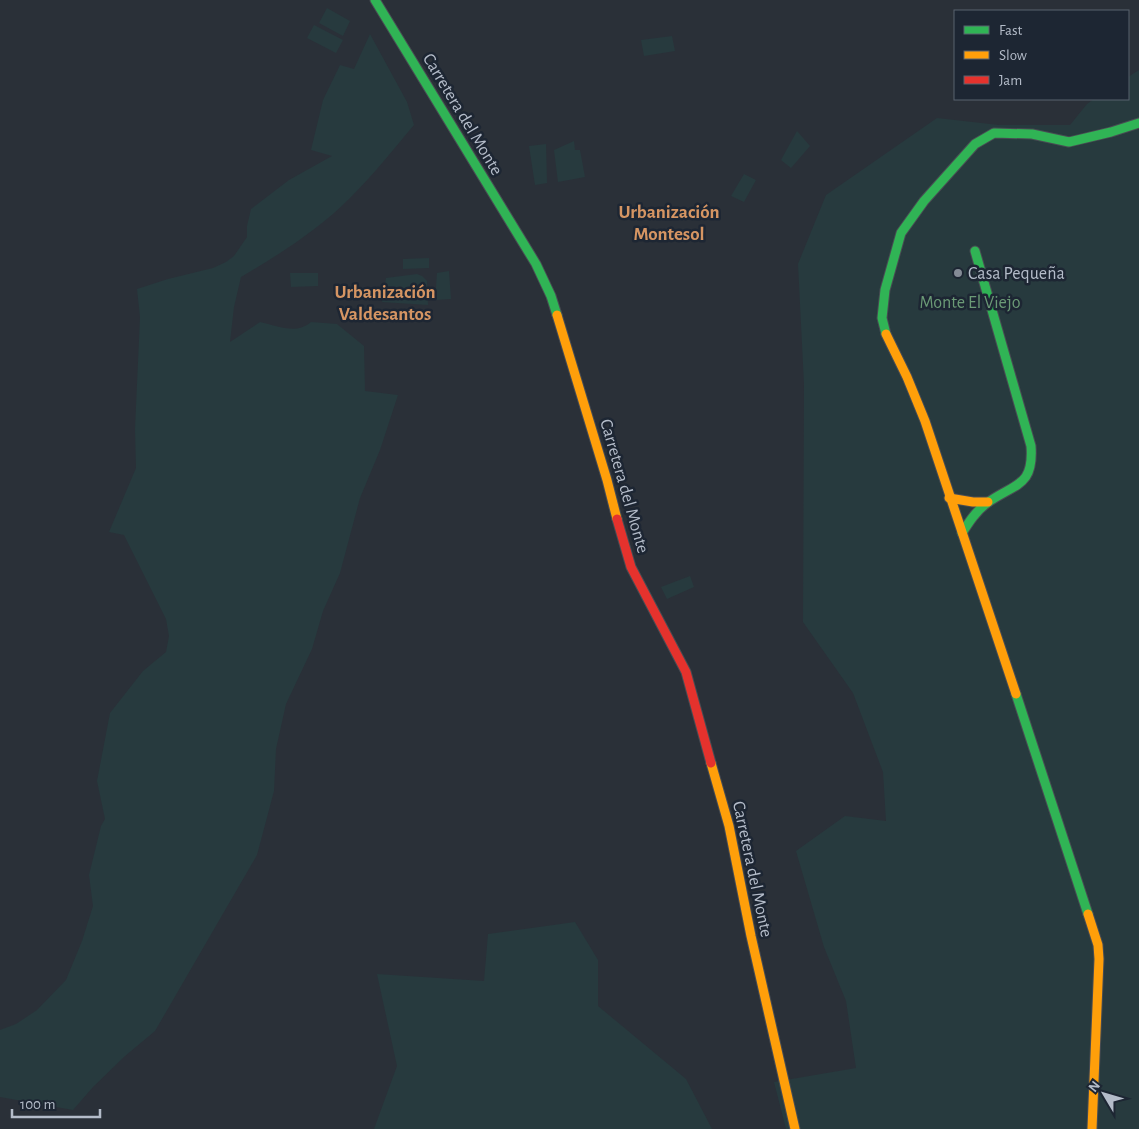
<svg xmlns="http://www.w3.org/2000/svg" width="1139" height="1129" font-family="'Alegreya Sans',sans-serif">
	<style>
		.green { fill: #273a3e }
		.lines { fill: none; stroke-linecap: round; stroke-linejoin: round }
		.fast-casing { stroke: #484c53; stroke-width: 11 }
		.slow-casing { stroke: #484c53; stroke-width: 11 }
		.jam-casing { stroke: #484c53; stroke-width: 11 }
		.fast { stroke: #30b455; stroke-width: 9 }
		.slow { stroke: #ff9f0a; stroke-width: 9 }
		.jam { stroke: #e5322d; stroke-width: 9 }
		.poi-dot { fill: #848b96; stroke: #1d2633; stroke-width: 2 }
		.labels { text-anchor: middle; stroke-width: 5; stroke-linejoin: round; paint-order: stroke }
		.street-label { font-size: 18px; fill: #b4bcc9; stroke: #1d2633 }
		.poi-label { font-size: 18px; fill: #b4bcc9; stroke: #1d2633; text-anchor: start }
		.park-label { font-size: 18px; fill: #6b9a76; stroke: #1d2633 }
		.neighbourhood-label { font-size: 19px; font-weight: bold; fill: #d59563; stroke: #1d2633 }
	</style>
	<rect width="100%" height="100%" fill="#2a3038"/>
	<g class="green">
		<path d="M 327,8 L 350,21 L 343,36 L 319,23 Z"/>
		<path d="M 314,25 L 343,40 L 336,53 L 307,38 Z"/>
		<path d="M 370,34 L 407,102 L 414,125 C 393,150 373,175 350,198 C 318,230 280,254 241,277 L 234,307 L 230,342 L 260,322 C 278,326 296,335 311,322 L 337,324 L 364,346 L 365,391 L 398,395 L 380,450 L 360,498 L 340,573 L 323,611 L 312,649 L 286,704 L 276,749 L 274,791 L 257,855 L 155,1031 L 125,1056 L 93,1087 L 73,1110 L 0,1097 L 0,1030 L 16,1024 L 37,1010 L 66,980 L 82,941 L 93,906 L 89,875 L 101,826 L 105,819 L 97,781 L 110,713 L 143,671 L 166,652 L 169,636 L 166,619 L 124,535 L 109,532 L 136,468 L 135,429 L 140,317 L 137,289 L 168,279 L 213,268 L 226,262 L 234,256 L 247,237 L 247,226 L 251,209 L 289,180 L 332,156 L 311,150 L 323,100 L 340,65 L 354,69 Z"/>
		<path d="M 672,36 L 675,51 L 644,56 L 641,40 Z"/>
		<path d="M 1139,70 L 1139,1129 L 786,1129 L 774,1082 L 856,1068 L 846,1001 L 824,947 L 796,851 L 845,816 L 886,821 L 883,772 L 853,693 L 803,622 L 804,384 L 798,264 L 826,195 L 937,118 L 999,125 L 1070,125 L 1087,104 L 1094,99 L 1128,99 L 1128,77 Z"/>
		<path d="M 797,131 L 810,146 L 791,168 L 781,160 Z"/>
		<path d="M 574,141 L 575,150 L 580,150 L 585,177 L 558,182 L 554,150 Z"/>
		<path d="M 546,144 L 547,183 L 535,185 L 529,146 Z"/>
		<path d="M 744,174 L 756,180 L 744,202 L 731,196 Z"/>
		<path d="M 429,258 L 429,268 L 403,269 L 403,259 Z"/>
		<path d="M 449,271 L 451,299 L 435,300 L 437,273 Z"/>
		<path d="M 290,273 L 318,273 L 318,286 L 291,287 Z"/>
		<path d="M 417,274 L 422,276 L 427,281 L 428,305 L 382,302 L 386,278 Z"/>
		<path d="M 690,576 L 694,587 L 667,599 L 661,587 Z"/>
		<path d="M 575,922 L 598,960 L 598,1006 L 686,1079 L 712,1129 L 374,1129 L 397,1066 L 377,974 L 484,981 L 488,934 Z"/>
	</g>
	<g class="lines">
		<defs>
			<g id="fast">
				<path d="M 375,0 L 536,264 L 551,296 L 557,315"/>
				<path d="M 886,334 L 882,318 L 885,290 L 901,233 L 924,201 L 975,144 L 994,133 L 1032,134 L 1069,142 L 1111,132 L 1139,123"/>
				<path d="M 962,533 C 969,522 976,511 987,503 C 1015,483 1034,487 1031,446 L 975,251"/>
				<path d="M 1016,694 L 1088,914"/>
			</g>
			<g id="slow">
				<path d="M 557,315 L 607,480 L 617,519"/>
				<path d="M 886,334 L 907,377 L 925,421 L 1016,694"/>
				<path d="M 949,498 L 973,502 L 988,502"/>
				<path d="M 711,763 L 729,826 L 751,936 L 795,1129"/>
				<path d="M 1088,914 L 1098,945 L 1099,959 L 1092,1129"/>
			</g>
			<path id="jam" d="M 617,519 L 631,567 L 686,672 L 711,763"/>
		</defs>
		<use href="#fast" class="fast-casing"/>
		<use href="#slow" class="slow-casing"/>
		<use href="#jam" class="jam-casing"/>
		<use href="#fast" class="fast"/>
		<use href="#slow" class="slow"/>
		<use href="#jam" class="jam"/>
	</g>
	<circle class="poi-dot" cx="958" cy="273" r="5"/>
	<g class="labels">
		<g class="street-label">
			<text transform="translate(463 114) rotate(59)" y="6">Carretera del Monte</text>
			<text transform="translate(625 486) rotate(74)" y="6">Carretera del Monte</text>
			<text transform="translate(753 869) rotate(78)" y="6">Carretera del Monte</text>
		</g>
		<g class="poi-label">
			<text x="968" y="279">Casa Pequeña</text>
		</g>
		<g class="park-label">
			<text x="970" y="308">Monte El Viejo</text>
		</g>
		<g class="neighbourhood-label">
			<text x="669" y="218">Urbanización<tspan x="669" dy="22">Montesol</tspan></text>
			<text x="385" y="298">Urbanización<tspan x="385" dy="22">Valdesantos</tspan></text>
		</g>
	</g>
	<rect x="954" y="10" width="175" height="90" fill="#1d2633" stroke="#59626f"/>
	<rect x="964" y="26" width="25" height="8" fill="#30b455" stroke="#59626f"/>
	<text x="999" y="35" font-size="15" fill="#b4bcc9">Fast</text>
	<rect x="964" y="51" width="25" height="8" fill="#ff9f0a" stroke="#59626f"/>
	<text x="999" y="60" font-size="15" fill="#b4bcc9">Slow</text>
	<rect x="964" y="76" width="25" height="8" fill="#e5322d" stroke="#59626f"/>
	<text x="999" y="85" font-size="15" fill="#b4bcc9">Jam</text>
	<g transform="translate(1104 1094) rotate(308)" stroke="#1d2633" stroke-width="4" paint-order="stroke">
	<path d="M0-4L9 19L0 12L-9 19Z" fill="#b4bcc9"/>
	<text y="-8" font-size="14" font-weight="bold" text-anchor="middle" fill="#b4bcc9">N</text>
	</g>
	<path d="M12 1109v8h88v-8" fill="none" stroke="#b4bcc9" stroke-width="2.5"/>
	<text x="20" y="1109" font-size="15" fill="#b4bcc9" stroke="#1d2633" stroke-width="4" paint-order="stroke">100 m</text>
</svg>
